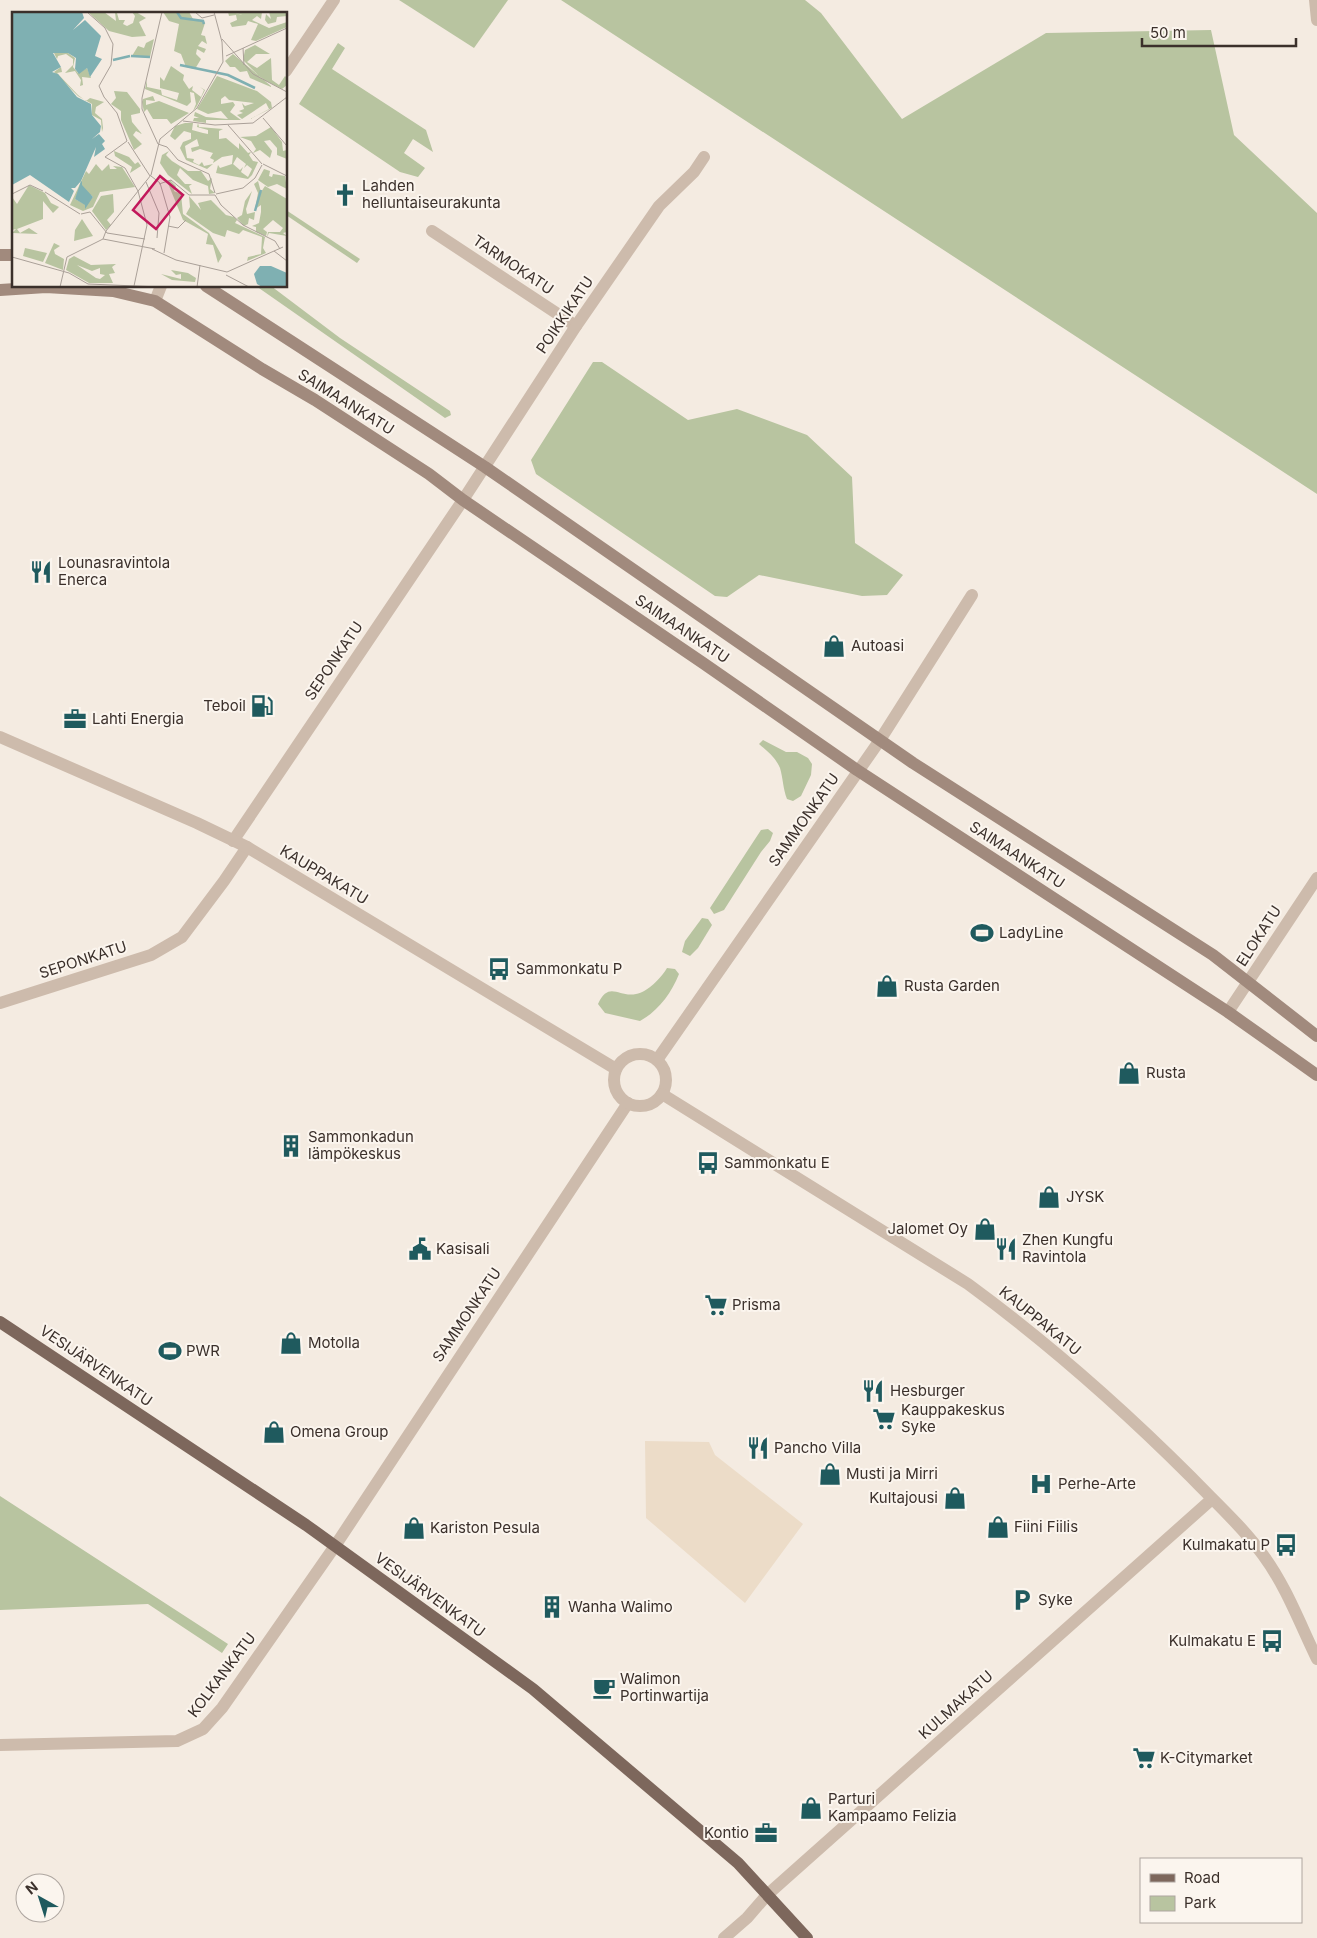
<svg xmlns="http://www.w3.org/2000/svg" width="1317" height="1938" font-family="Inter,sans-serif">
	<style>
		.green { fill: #b8c4a0 }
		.plaza { fill: #ecdcc8 }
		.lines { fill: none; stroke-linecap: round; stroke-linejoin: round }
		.minor { stroke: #cdbbac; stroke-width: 12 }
		.tertiary { stroke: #cdbbac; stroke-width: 12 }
		.secondary { stroke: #a18a7d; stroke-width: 12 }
		.primary { stroke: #7d675c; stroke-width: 12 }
		.labels { text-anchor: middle; stroke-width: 4; stroke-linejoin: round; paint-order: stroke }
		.poi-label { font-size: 15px; fill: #3b302b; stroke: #fbf5ee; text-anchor: start }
		.street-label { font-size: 15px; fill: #3b302b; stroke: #fbf5ee }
		.inset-river { fill: none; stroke: #7fb0b2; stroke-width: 2.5 }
		.inset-road { fill: none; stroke: #aaa098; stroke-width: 1 }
		.view { fill: #c2185b; fill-opacity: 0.15; stroke: #c2185b; stroke-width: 2.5 }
		.inset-edge { fill: none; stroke: #3b302b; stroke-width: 2.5 }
	</style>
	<rect width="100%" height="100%" fill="#f4ebe1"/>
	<g class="green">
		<path d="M 399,0 L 508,0 L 474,48 Z"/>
		<path d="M 561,0 L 805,0 L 821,13 L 902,119 L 1046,33 L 1211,30 L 1234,135 L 1317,213 L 1317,494 Z"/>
		<path d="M 338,43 L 345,48 L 332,69 L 426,130 L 433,152 L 413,139 L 404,153 L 425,168 L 418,177 L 400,172 L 299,104 Z"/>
		<path d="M 286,210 L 360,259 L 357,263 L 286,215 Z"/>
		<path d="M 256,286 L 271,286 L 340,338 L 450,411 L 451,415 L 445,418 Z"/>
		<path d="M 593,362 L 602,362 L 688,420 L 737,409 L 807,435 L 852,477 L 855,543 L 903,575 L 887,595 L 862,596 L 759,575 L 727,597 L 715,596 L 536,474 L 531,460 Z"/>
		<path d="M 763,740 L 786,752 L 797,752 L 808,758 L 812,764 L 811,775 L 801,796 L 793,801 L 787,799 C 783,789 783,778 780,768 C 776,758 767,751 759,744 Z"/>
		<path d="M 768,829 L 773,833 L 770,841 L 761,852 L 724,910 L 714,914 L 710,908 L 761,830 Z"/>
		<path d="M 702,918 L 708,919 L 712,925 L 698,948 L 690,956 L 682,952 L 685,941 Z"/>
		<path d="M 667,968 L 675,969 L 679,974 C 671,994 658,1011 640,1021 L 605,1013 L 598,1004 C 609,980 619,998 636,994 C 648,992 661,978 667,968 Z"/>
		<path d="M 0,1496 L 228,1644 L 222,1653 L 148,1604 L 0,1610 Z"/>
	</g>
	<path class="plaza" d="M 645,1441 L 709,1442 L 715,1455 L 803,1524 L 745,1603 L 646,1518 Z"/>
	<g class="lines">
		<g class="minor">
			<path d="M 1315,0 L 1317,20"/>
			<path d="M 432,231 L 576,326"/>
			<path d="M 233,841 L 463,500 L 576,326 L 659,206 L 694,172 L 704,157"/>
			<path d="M 0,1003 L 151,955 L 182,937 L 224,881 L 247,847"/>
			<path d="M 1228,1012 L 1317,878"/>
			<path d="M 657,1060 L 880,740 L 972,595"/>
			<path d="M 0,1745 L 177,1741 L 203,1729 L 222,1708 L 335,1546 L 628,1103"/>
			<path d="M 724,1938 L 747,1918 L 767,1895 L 1212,1499"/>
		</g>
		<g class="tertiary">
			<path d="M 286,71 L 334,0"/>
			<path d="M 155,301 L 161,286"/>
			<path d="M 0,737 L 197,823 L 247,847 L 616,1069"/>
			<circle cx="640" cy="1080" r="26"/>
			<path d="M 662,1094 L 968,1284 C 1047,1342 1121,1407 1191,1477 C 1215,1502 1242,1526 1263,1555 C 1286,1586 1300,1624 1317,1659"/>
		</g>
		<g class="secondary">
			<path d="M 0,255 L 14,255"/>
			<path d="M 206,286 L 485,467 L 913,763 L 1213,955 L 1317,1036"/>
			<path d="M 0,290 L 46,287 L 113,291 L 155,301 L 262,369 L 315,400 L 429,474 L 463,500 L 703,663 L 857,770 L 1228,1012 L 1317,1075"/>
		</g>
		<path class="primary" d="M 0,1322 L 306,1525 L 533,1689 L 738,1863 L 807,1938"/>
	</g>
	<defs>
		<symbol id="church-bare" viewBox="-9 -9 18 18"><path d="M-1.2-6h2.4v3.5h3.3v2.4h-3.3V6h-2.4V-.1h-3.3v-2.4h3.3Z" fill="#1f5a5e" stroke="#fbf5ee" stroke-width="2.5" paint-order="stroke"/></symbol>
		<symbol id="restaurant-bare" viewBox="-9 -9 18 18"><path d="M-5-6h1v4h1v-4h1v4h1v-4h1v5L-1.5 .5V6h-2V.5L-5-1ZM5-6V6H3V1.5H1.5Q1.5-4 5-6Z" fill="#1f5a5e" stroke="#fbf5ee" stroke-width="2.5" paint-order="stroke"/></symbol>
		<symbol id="shop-bare" viewBox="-9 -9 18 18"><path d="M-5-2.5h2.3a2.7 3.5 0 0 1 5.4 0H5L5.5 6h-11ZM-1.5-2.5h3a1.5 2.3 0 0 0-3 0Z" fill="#1f5a5e" stroke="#fbf5ee" stroke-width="2.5" paint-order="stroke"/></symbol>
		<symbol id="fuel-bare" viewBox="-9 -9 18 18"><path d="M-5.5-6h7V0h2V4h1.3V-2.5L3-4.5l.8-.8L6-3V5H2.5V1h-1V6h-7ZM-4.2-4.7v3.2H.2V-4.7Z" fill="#1f5a5e" stroke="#fbf5ee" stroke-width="2.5" paint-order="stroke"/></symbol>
		<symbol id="office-bare" viewBox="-9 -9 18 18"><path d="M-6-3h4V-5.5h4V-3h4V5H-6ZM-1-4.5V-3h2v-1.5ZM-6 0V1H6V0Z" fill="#1f5a5e" stroke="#fbf5ee" stroke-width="2.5" paint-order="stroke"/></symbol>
		<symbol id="stadium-bare" viewBox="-9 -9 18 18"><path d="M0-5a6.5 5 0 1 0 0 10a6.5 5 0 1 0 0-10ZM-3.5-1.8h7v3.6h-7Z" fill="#1f5a5e" stroke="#fbf5ee" stroke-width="2.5" paint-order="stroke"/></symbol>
		<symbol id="bus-bare" viewBox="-9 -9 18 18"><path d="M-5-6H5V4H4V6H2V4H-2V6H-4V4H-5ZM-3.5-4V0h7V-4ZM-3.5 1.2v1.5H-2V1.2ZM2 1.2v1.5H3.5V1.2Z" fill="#1f5a5e" stroke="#fbf5ee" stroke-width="2.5" paint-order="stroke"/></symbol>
		<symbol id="building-bare" viewBox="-9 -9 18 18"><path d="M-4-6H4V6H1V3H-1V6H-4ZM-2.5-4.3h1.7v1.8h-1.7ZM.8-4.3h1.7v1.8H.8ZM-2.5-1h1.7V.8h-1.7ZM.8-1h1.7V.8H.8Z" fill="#1f5a5e" stroke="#fbf5ee" stroke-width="2.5" paint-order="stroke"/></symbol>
		<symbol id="civic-bare" viewBox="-9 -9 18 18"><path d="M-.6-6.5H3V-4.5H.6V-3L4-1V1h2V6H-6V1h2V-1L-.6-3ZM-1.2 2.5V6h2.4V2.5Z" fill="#1f5a5e" stroke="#fbf5ee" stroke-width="2.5" paint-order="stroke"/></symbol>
		<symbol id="supermarket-bare" viewBox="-9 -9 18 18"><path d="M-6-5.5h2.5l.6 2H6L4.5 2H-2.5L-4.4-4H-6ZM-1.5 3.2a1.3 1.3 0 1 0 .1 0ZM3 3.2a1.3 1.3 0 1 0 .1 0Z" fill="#1f5a5e" stroke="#fbf5ee" stroke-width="2.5" paint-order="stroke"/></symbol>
		<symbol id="hospital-bare" viewBox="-9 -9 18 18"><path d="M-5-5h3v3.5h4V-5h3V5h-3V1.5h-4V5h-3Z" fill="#1f5a5e" stroke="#fbf5ee" stroke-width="2.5" paint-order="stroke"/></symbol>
		<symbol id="parking-bare" viewBox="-9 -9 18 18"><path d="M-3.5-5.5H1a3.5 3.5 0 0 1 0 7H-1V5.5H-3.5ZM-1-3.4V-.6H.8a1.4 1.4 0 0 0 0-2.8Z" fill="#1f5a5e" stroke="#fbf5ee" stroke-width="2.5" paint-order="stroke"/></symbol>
		<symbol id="cafe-bare" viewBox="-9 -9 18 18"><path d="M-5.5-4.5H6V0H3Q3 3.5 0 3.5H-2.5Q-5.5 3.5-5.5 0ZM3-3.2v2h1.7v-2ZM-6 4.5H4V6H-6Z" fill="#1f5a5e" stroke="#fbf5ee" stroke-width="2.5" paint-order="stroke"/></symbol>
	</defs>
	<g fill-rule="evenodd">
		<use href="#church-bare" x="329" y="179" width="32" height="32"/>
		<use href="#restaurant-bare" x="25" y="556" width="32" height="32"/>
		<use href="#shop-bare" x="818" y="630" width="32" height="32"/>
		<use href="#fuel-bare" x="246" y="690" width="32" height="32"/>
		<use href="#office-bare" x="59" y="703" width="32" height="32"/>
		<use href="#stadium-bare" x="966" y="917" width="32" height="32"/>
		<use href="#bus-bare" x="483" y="953" width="32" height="32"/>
		<use href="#shop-bare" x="871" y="970" width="32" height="32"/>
		<use href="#shop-bare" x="1113" y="1057" width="32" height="32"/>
		<use href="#building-bare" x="275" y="1130" width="32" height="32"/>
		<use href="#bus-bare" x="692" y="1147" width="32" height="32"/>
		<use href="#shop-bare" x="1033" y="1181" width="32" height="32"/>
		<use href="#shop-bare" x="969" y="1213" width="32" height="32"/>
		<use href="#civic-bare" x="404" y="1233" width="32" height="32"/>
		<use href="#restaurant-bare" x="990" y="1233" width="32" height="32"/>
		<use href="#supermarket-bare" x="700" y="1289" width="32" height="32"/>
		<use href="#shop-bare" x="275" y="1327" width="32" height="32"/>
		<use href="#stadium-bare" x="154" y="1335" width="32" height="32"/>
		<use href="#restaurant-bare" x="857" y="1375" width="32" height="32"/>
		<use href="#supermarket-bare" x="868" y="1403" width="32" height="32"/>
		<use href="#shop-bare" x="258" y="1416" width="32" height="32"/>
		<use href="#restaurant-bare" x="742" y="1432" width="32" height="32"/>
		<use href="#shop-bare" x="814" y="1458" width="32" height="32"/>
		<use href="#hospital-bare" x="1025" y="1468" width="32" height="32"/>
		<use href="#shop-bare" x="939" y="1482" width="32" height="32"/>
		<use href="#shop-bare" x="982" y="1511" width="32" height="32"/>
		<use href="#shop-bare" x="398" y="1512" width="32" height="32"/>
		<use href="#bus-bare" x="1270" y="1529" width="32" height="32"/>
		<use href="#parking-bare" x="1006" y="1584" width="32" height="32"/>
		<use href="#building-bare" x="536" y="1591" width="32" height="32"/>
		<use href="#bus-bare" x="1256" y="1625" width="32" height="32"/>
		<use href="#cafe-bare" x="588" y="1672" width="32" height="32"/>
		<use href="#supermarket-bare" x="1128" y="1742" width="32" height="32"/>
		<use href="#shop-bare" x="795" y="1792" width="32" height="32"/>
		<use href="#office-bare" x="750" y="1817" width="32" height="32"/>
	</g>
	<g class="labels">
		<g class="poi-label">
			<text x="362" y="191">Lahden<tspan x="362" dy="17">helluntaiseurakunta</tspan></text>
			<text x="58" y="568">Lounasravintola<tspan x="58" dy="17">Enerca</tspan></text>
			<text x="851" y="651">Autoasi</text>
			<text x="246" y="711" text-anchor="end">Teboil</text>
			<text x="92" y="724">Lahti Energia</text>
			<text x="999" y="938">LadyLine</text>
			<text x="516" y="974">Sammonkatu P</text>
			<text x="904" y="991">Rusta Garden</text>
			<text x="1146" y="1078">Rusta</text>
			<text x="308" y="1142">Sammonkadun<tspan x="308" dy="17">lämpökeskus</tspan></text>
			<text x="724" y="1168">Sammonkatu E</text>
			<text x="1066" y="1202">JYSK</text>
			<text x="968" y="1234" text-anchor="end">Jalomet Oy</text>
			<text x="1022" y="1245">Zhen Kungfu<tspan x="1022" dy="17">Ravintola</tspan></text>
			<text x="436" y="1254">Kasisali</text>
			<text x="732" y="1310">Prisma</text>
			<text x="308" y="1348">Motolla</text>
			<text x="186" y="1356">PWR</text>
			<text x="890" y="1396">Hesburger</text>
			<text x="901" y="1415">Kauppakeskus<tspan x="901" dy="17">Syke</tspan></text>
			<text x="290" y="1437">Omena Group</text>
			<text x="774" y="1453">Pancho Villa</text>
			<text x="846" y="1479">Musti ja Mirri</text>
			<text x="1058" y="1489">Perhe-Arte</text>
			<text x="938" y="1503" text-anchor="end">Kultajousi</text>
			<text x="1014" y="1532">Fiini Fiilis</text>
			<text x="430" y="1533">Kariston Pesula</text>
			<text x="1270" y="1550" text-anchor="end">Kulmakatu P</text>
			<text x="1038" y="1605">Syke</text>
			<text x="568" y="1612">Wanha Walimo</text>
			<text x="1256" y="1646" text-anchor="end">Kulmakatu E</text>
			<text x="620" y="1684">Walimon<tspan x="620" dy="17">Portinwartija</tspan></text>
			<text x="1160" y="1763">K-Citymarket</text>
			<text x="828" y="1804">Parturi<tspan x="828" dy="17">Kampaamo Felizia</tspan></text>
			<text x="749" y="1838" text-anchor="end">Kontio</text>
		</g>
		<g class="street-label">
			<text transform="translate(513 265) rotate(34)" y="5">TARMOKATU</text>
			<text transform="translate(565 315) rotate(-56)" y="5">POIKKIKATU</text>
			<text transform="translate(346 402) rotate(32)" y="5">SAIMAANKATU</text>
			<text transform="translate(682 629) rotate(34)" y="5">SAIMAANKATU</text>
			<text transform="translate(334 661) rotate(-56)" y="5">SEPONKATU</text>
			<text transform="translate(804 820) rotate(-55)" y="5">SAMMONKATU</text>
			<text transform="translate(1017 855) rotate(33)" y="5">SAIMAANKATU</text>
			<text transform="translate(324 875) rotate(31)" y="5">KAUPPAKATU</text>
			<text transform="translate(1259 936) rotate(-57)" y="5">ELOKATU</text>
			<text transform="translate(83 960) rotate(-18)" y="5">SEPONKATU</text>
			<text transform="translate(467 1315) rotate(-56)" y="5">SAMMONKATU</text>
			<text transform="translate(1040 1321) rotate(39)" y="5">KAUPPAKATU</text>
			<text transform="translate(96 1366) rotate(34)" y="5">VESIJÄRVENKATU</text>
			<text transform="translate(430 1595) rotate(36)" y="5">VESIJÄRVENKATU</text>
			<text transform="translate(222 1675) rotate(-53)" y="5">KOLKANKATU</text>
			<text transform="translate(956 1705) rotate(-42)" y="5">KULMAKATU</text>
		</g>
	</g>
	<g transform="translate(12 12)">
		<rect width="275" height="275" fill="#f4ebe1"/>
		<path d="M 76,0 L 92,0 L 104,9 L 103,0 L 108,0 L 105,1 L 107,8 L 113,8 L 111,12 L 115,14 L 121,11 L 123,4 L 120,0 L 124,0 L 134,6 L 127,10 L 134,24 L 120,25 L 97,19 ZM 151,0 L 177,0 L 181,7 L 193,11 L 189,23 L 193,24 L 195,32 L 190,29 L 186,34 L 194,37 L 192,41 L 185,37 L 184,42 L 189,47 L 183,57 L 174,55 L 169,42 L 162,39 L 167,12 L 157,9 ZM 221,0 L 230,3 L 222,0 L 250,0 L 249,7 L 245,4 L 240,8 L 257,16 L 275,10 L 275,15 L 244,29 L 239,28 L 246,12 L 236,9 L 234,13 L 220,15 L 218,11 L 225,8 L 224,3 L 217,4 L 216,0 ZM 257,0 L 275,0 L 275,4 L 265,5 L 264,10 L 256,12 L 253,8 L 254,2 L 259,7 ZM 142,27 L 138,45 L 120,44 L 126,34 L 132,36 L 134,31 ZM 243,33 L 258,42 L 244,42 L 235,50 L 245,56 L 259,46 L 260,68 L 267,73 L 273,64 L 275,66 L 275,73 L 270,77 L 250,67 L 231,48 L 233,38 ZM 42,41 L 56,41 L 63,46 L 61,55 L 66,61 L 75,56 L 79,66 L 70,65 L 71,73 L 68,74 L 69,68 L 63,59 L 53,61 L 61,53 L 61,47 L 54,42 L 46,44 L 45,47 ZM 221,42 L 259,74 L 259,75 L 238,66 L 235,59 L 228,60 L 223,55 L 218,55 L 213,49 ZM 159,54 L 172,63 L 171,68 L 177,77 L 181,74 L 180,78 L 189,85 L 192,78 L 188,75 L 193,78 L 185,94 L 181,99 L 184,92 L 182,81 L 178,80 L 179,90 L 175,94 L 133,77 L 135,68 L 135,75 L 149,78 L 150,83 L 165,88 L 167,81 L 148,76 L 148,65 L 152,69 ZM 49,55 L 50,60 L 45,61 L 66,83 L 74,89 L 78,86 L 92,90 L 84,95 L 83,101 L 90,107 L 91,116 L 90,120 L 89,108 L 80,103 L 80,92 L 66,84 L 42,60 ZM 205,64 L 245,79 L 259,90 L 260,96 L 238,107 L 257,97 L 254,91 L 230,107 L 225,103 L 231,101 L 227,99 L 232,97 L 230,91 L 233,94 L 242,91 L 217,88 L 213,84 L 209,87 L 209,92 L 221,90 L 223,93 L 218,100 L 229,108 L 194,108 L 194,111 L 181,109 L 182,106 L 187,106 L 182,104 L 183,100 L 194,105 L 216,107 L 209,99 L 196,102 L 185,97 ZM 102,79 L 115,80 L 128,97 L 128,101 L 119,103 L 120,110 L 130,122 L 124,119 L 121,123 L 130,132 L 122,138 L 109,108 L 109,99 L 99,92 L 104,86 ZM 141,84 L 143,89 L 134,88 L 134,93 L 147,89 L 177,101 L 159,112 L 155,107 L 141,107 L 135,97 L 132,100 L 130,90 L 131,87 ZM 173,111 L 181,111 L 180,118 L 191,121 L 196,122 L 196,118 L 185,115 L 186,111 L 187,115 L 211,117 L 207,119 L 207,127 L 214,126 L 227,137 L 227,131 L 236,141 L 239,140 L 237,143 L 241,149 L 246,150 L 240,163 L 236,167 L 204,161 L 206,153 L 208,156 L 220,152 L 221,143 L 210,145 L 201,151 L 202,148 L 198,146 L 201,141 L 188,137 L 180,140 L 179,136 L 187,134 L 185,127 L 173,134 L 175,146 L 182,147 L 181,150 L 187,153 L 190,150 L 192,154 L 201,152 L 195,157 L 174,148 L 168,136 L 171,130 L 179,127 L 179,121 L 172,119 L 163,128 L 158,124 L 163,114 ZM 225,145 L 234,152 L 232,156 L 235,153 L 240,157 L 236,165 L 229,160 L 231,155 L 228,158 L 221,152 ZM 259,115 L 270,130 L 271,139 L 275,138 L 275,147 L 265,143 L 265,136 L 258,128 L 252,129 L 260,139 L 258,146 L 248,138 L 241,141 L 244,137 L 239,129 L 228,125 L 244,124 ZM 102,139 L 117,145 L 123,152 L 126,150 L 129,154 L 118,161 L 120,155 L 103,144 ZM 157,139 L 154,143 L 160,149 L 176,159 L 189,159 L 196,169 L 200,166 L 198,177 L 203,181 L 197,182 L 196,174 L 181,168 L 168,156 L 165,163 L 173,172 L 180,172 L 177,174 L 180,182 L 156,163 L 148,151 L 150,143 ZM 84,152 L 90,159 L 97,152 L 98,157 L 105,157 L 101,154 L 110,155 L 123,175 L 88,180 L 81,195 L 71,199 L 58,193 L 74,159 L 77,162 ZM 70,174 L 78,183 L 78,187 L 79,183 L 81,185 L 74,193 L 63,187 ZM 252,157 L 258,159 L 257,164 L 260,165 L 261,162 L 273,164 L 275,177 L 265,172 L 256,175 L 246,168 ZM 158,168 L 164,174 L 162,179 L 169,182 L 171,202 L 197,221 L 210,244 L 206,251 L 201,233 L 194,232 L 196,222 L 171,208 L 155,169 ZM 246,169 L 249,180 L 253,174 L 275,187 L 275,220 L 271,221 L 275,224 L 257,221 L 255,225 L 256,220 L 268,220 L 271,216 L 261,208 L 251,217 L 255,220 L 254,224 L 244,220 L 244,215 L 240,214 L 247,211 L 249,200 L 249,193 L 243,197 L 246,181 L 242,172 ZM 17,173 L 33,181 L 39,191 L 47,195 L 41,201 L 31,189 L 31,207 L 5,217 L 8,221 L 17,216 L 26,222 L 0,221 L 4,217 L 0,218 L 0,185 L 5,192 ZM 240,179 L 234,197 L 235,202 L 243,200 L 242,208 L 237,206 L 236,212 L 232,214 L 225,206 L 230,203 L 233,189 ZM 101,182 L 102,200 L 95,208 L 99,213 L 94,218 L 80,199 L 89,184 ZM 177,184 L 189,198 L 186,191 L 199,188 L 214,203 L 222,205 L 225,208 L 223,211 L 253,225 L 251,236 L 254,241 L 235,249 L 236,245 L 249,242 L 250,225 L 231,218 L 227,222 L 215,218 L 213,225 L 201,221 L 174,202 L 178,195 ZM 70,207 L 81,224 L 62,229 L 63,218 ZM 42,231 L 48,234 L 42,238 L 43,242 L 52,247 L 51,258 L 33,251 ZM 13,236 L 35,241 L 31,250 L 11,244 ZM 62,244 L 79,253 L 104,252 L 100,255 L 103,261 L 97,262 L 101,271 L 77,271 L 54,258 L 57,247 ZM 65,253 L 80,259 L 88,256 L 88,262 L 93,263 L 88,267 L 84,266 ZM 159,258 L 176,261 L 184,266 L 183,270 L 160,268 L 149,262 L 169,267 L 169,262 L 164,263 Z" fill="#b8c4a0" fill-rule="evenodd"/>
		<path d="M 0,0 L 70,0 L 72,6 L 61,18 L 73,8 L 89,24 L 83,44 L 90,47 L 78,65 L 75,56 L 67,62 L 63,57 L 64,46 L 56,41 L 41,41 L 49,55 L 40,60 L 46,62 L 65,85 L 79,92 L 80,103 L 89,114 L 88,120 L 80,127 L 87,122 L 93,129 L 90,132 L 93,137 L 82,145 L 84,135 L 69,169 L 63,176 L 59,176 L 62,179 L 57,190 L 18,163 L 0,173 ZM 69,169 L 70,170 L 70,173 L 81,185 L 73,197 L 73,193 L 63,187 ZM 248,254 L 259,254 L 275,261 L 275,275 L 250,275 L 245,272 L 242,262 Z" fill="#7fb0b2"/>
		<path class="inset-river" d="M 165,0 L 169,6 L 191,9 L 192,12M 119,44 L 138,45M 101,48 L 118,44M 168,53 L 216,63 L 243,76M 243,199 L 249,178"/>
		<path class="inset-road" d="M 75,0 L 93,16 L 101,32 L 99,53 L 87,74 L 92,85M 150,0 L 130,86 L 130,97 L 146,132 L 155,135 L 166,148 L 197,162 L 203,181M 183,0 L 190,6 L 202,3M 202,0 L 210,30M 210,27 L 241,62 L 275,80M 231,36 L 232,53M 214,44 L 275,16M 92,85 L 105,101 L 115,129M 251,106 L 275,134M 171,109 L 203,113 L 241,111 L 275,85M 216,113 L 250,152M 115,129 L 93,145 L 113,156 L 126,179M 116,130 L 138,164M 251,152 L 275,164M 139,164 L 148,171 L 158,205 L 152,241M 134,170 L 147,201 L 145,226M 147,172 L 159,168 L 177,183 L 203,183M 33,180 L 68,202M 0,182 L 18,173 L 31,179M 204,182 L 231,176 L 243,166 L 250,153M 203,183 L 209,193 L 231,213 L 263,229 L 268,237M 69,202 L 78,200 L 95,221 L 133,227M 156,214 L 166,216 L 174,208M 91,227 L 143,237M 140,237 L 164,248 L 215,260 L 271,235M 262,239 L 275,249M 0,245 L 57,261 L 76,272 L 148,275M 214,263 L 237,275M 122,274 L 135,213 L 126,179M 48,275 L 55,245 L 91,227 L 94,219 L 139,163 L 148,127 L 185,96 L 211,50 L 210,30M 185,275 L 188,253"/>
		<path class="view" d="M 148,164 L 171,183 L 144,217 L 121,198 Z"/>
		<rect width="275" height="275" class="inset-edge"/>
	</g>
	<rect x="1140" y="1858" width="162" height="65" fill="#fbf5ee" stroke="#aea6a0"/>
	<rect x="1150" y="1874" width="25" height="8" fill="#7d675c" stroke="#aea6a0"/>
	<text x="1184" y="1883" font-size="15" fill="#3b302b">Road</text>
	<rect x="1150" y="1896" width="25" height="15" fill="#b8c4a0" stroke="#aea6a0"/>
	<text x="1184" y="1908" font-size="15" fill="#3b302b">Park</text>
	<g transform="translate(40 1898) rotate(321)"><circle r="24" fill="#fbf5ee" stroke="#aea6a0"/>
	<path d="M0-4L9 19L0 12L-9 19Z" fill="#1f5a5e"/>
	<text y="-8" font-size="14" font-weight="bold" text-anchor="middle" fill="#3b302b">N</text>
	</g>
	<path d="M1142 38v8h154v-8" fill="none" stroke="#3b302b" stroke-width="2.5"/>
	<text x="1150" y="38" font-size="15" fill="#3b302b" stroke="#fbf5ee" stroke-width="4" paint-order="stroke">50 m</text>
</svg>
